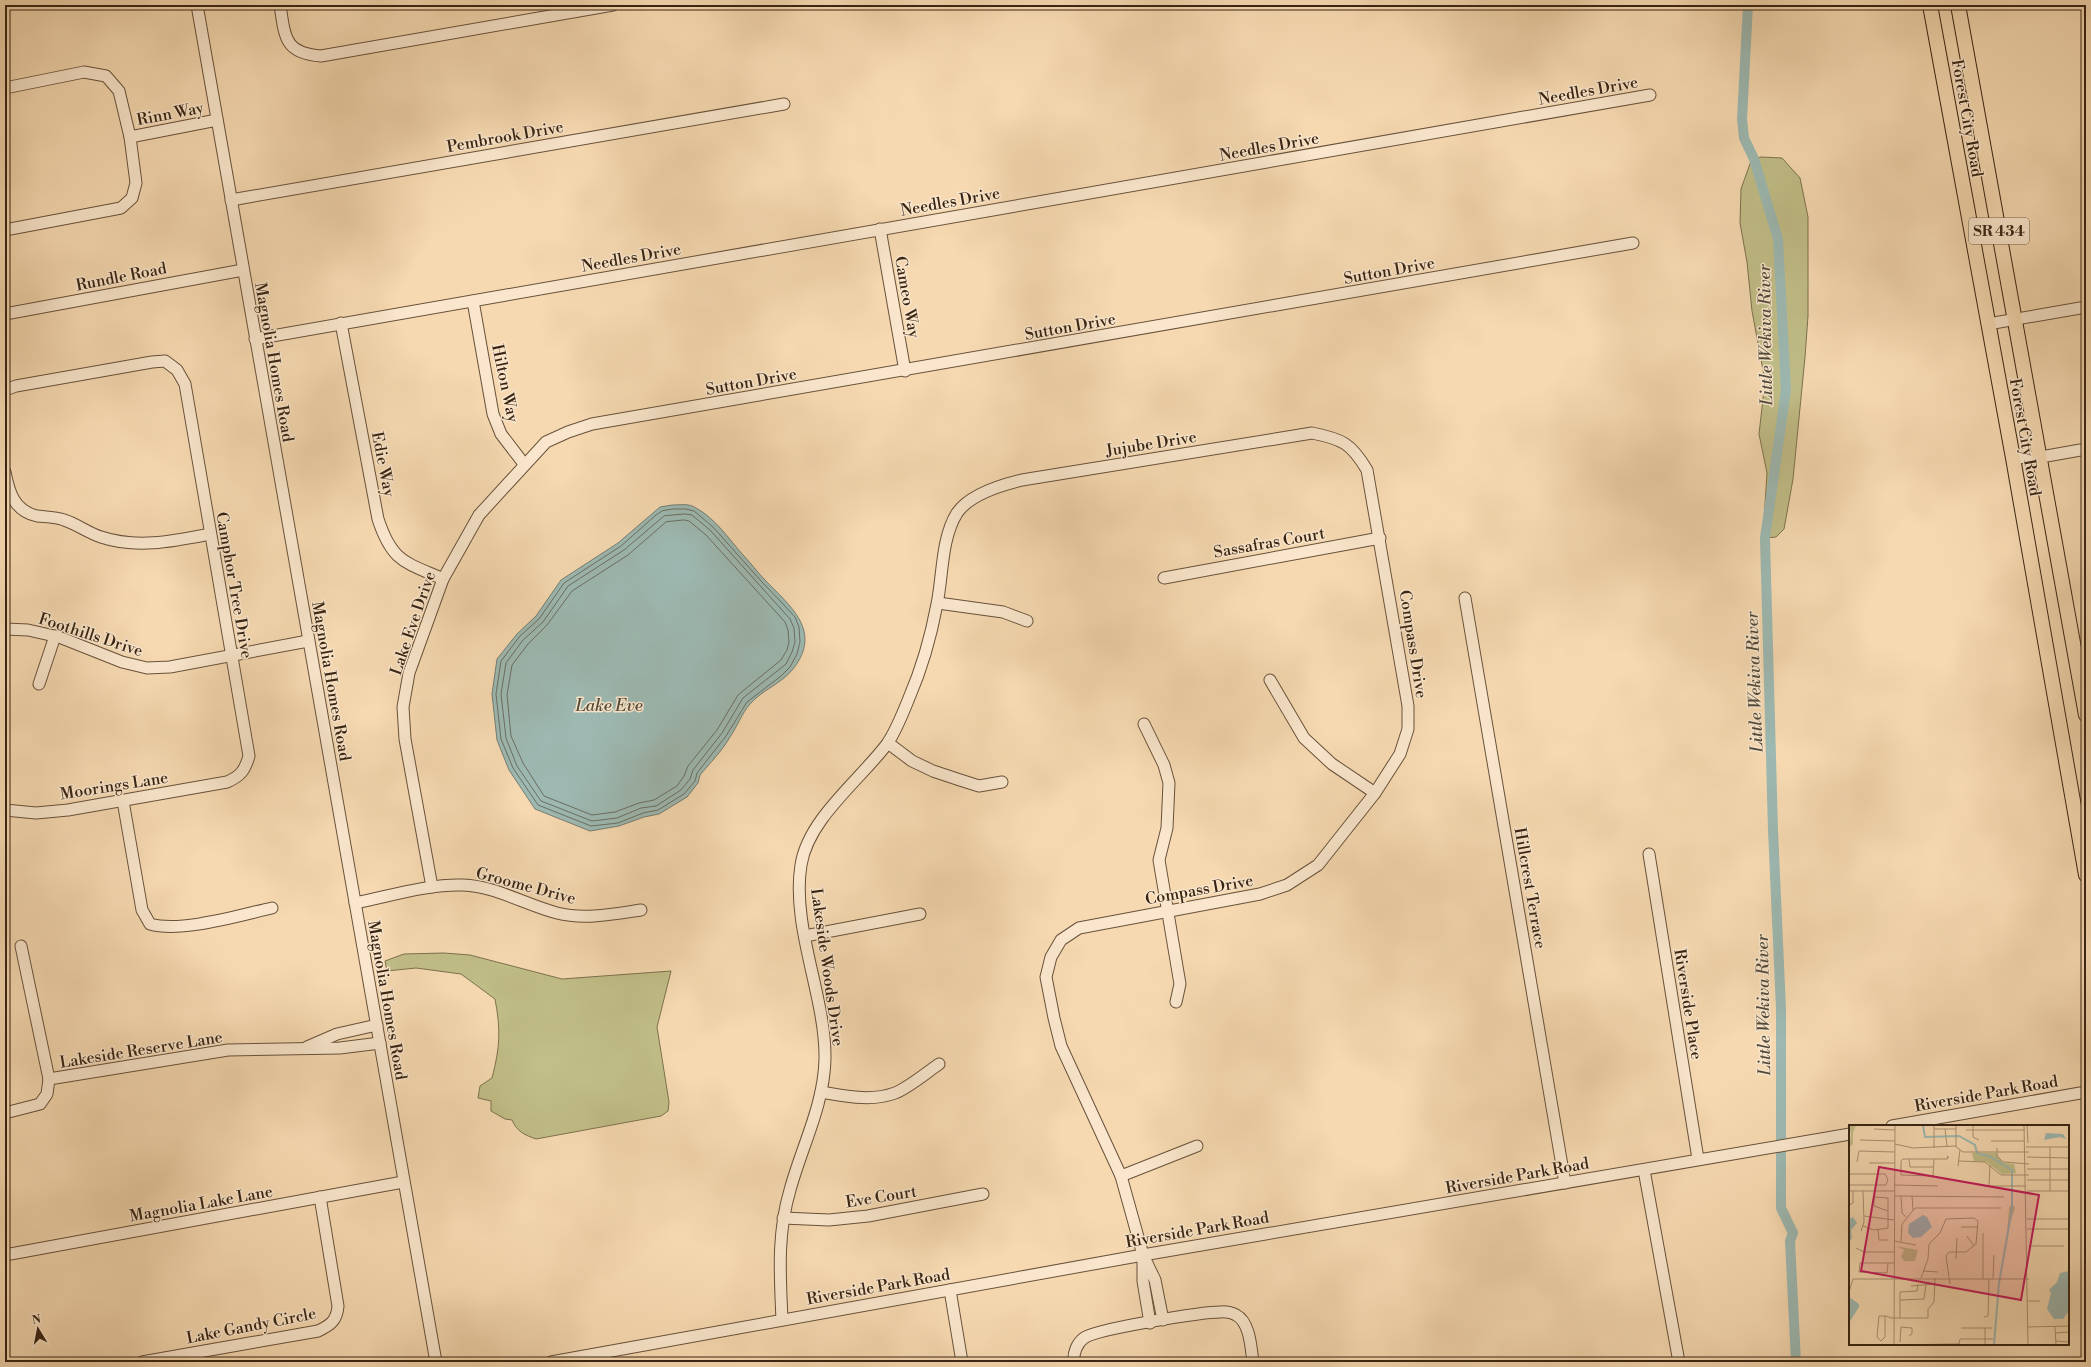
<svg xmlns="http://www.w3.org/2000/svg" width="2091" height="1367" font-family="'Libre Bodoni',serif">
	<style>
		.green { fill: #c1be88; stroke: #7c714e }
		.water { fill: #9db9b2; stroke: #757d72 }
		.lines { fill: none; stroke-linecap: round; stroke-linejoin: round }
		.shore { stroke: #6a6e62; stroke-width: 1 }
		.canal { stroke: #9db9b2; stroke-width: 10 }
		.minor-casing { stroke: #68513a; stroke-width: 13 }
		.major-casing { stroke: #382413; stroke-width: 16 }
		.minor { stroke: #f9e6cc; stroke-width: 11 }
		.major { stroke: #f6d9b1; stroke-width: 14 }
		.labels { text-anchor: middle; stroke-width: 3; stroke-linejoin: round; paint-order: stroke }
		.shield { fill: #f9e6cc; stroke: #725e4a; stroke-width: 1 }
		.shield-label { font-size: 15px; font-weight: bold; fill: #382413 }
		.street-label { font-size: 16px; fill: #382413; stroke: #f9e6cc }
		.water-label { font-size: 17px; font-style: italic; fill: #51493b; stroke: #f9e6cc }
		.inset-river { fill: none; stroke: #9db9b2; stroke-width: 2 }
		.inset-road { fill: none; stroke: #aa9172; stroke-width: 1 }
		.view { fill: #c2185b; fill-opacity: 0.15; stroke: #c2185b; stroke-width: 2 }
		.inset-edge { fill: none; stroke: #382413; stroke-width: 2 }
	</style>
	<rect width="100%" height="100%" fill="#f6d9b1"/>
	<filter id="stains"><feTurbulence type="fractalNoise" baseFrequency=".005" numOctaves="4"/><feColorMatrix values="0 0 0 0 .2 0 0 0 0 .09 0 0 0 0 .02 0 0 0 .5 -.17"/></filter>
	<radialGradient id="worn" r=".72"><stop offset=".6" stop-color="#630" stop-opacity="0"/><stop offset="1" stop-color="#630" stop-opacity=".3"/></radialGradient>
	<g class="green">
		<path d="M 1761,157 L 1782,158 L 1800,178 L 1808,217 L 1808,316 L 1805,357 L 1793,479 L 1784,529 L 1776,537 L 1765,538 L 1764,520 L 1767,473 L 1759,434 L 1765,381 L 1752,311 L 1747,262 L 1740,223 L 1741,189 L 1751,161 Z"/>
		<path d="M 444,953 L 470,955 L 562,979 L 671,971 L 657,1027 L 669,1102 L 668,1111 L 661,1116 L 536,1139 C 525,1135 517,1132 512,1120 L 505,1119 L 491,1111 L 491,1101 L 478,1098 L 480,1086 L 492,1078 C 500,1047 501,1031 495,999 L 461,974 L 416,968 L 387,971 L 385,961 L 404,954 Z"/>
	</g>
	<path class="water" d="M 672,505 C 680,505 689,503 696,508 C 715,518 729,539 743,555 C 751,563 757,572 765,580 C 790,606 823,631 793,669 C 781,684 762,690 750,704 C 742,713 737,727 730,737 C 722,751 710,763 700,775 L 698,783 L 687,797 L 659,814 L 644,817 L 619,826 L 590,831 L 535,809 L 509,770 L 497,740 L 492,694 L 497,659 L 517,634 L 536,616 L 561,580 L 618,543 L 660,507 Z"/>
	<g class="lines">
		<g class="shore">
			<path d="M 673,509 L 686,509 L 694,511 L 713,527 L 762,582 L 784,605 L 795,617 L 799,627 L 800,642 L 797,654 L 790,667 L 781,676 L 747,702 L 726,736 L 697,773 L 695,781 L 684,794 L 658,810 L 643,813 L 618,823 L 591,826 L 538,805 L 513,768 L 501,739 L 496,694 L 501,661 L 520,636 L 539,619 L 564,583 L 621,546 L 656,515 L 662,511 Z"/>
			<path d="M 685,514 L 692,515 L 710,530 L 790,619 L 794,628 L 795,642 L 792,652 L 786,664 L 743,698 L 722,733 L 693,770 L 690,779 L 681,790 L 656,806 L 641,808 L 617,818 L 592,821 L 541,801 L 517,766 L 506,738 L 501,694 L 506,663 L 523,640 L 543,622 L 568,586 L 624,550 L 664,516 Z"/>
			<path d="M 684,520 L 689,521 L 706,535 L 785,622 L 788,630 L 789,642 L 787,650 L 781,660 L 738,695 L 717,730 L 688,766 L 684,776 L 677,786 L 654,800 L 639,803 L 615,812 L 592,815 L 544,796 L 523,763 L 511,736 L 507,695 L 512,665 L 528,644 L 547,625 L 572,591 L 628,555 L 666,522 Z"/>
		</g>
		<path class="canal" d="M 1748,5 L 1742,119 L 1744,138 L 1754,159 L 1778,239 L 1786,390 L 1765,538 L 1773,830 L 1781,1009 L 1781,1208 L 1793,1233 L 1790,1241 L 1796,1362"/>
		<defs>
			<g id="minor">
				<path d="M 197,5 L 436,1362"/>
				<path d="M 280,5 C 285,37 284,53 321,56 L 613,5"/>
				<path d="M 5,88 L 84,72 L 106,76 L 119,91 L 130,137 L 136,183 L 132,198 L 121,208 L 5,230"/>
				<path d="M 130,137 L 217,120"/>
				<path d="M 231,200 L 784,104"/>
				<path d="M 880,229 L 905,371"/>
				<path d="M 473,301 L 493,414 L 501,434 L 524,464"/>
				<path d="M 5,314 L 243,270"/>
				<path d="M 341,323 L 378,519 C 392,562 405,562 443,579"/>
				<path d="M 1988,324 L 2086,307"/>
				<path d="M 255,339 L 1650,95"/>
				<path d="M 5,390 L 16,386 L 152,362 L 165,361 L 177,370 L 185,384 L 249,756 C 245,770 241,776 227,782 L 68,810 L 36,813 L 5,810"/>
				<path d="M 2013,458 L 2041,457 L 2086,449"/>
				<path d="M 5,472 C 9,492 14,511 37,516 C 46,517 56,517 64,520 C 77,524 88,533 101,537 C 137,549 174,541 210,534"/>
				<path d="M 1164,578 L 1380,538"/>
				<path d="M 1465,598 L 1565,1183"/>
				<path d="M 938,603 L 1003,612 L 1027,621"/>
				<path d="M 5,629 L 28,630 L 59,637 L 122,662 L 147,668 L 170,667 L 308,641"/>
				<path d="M 1270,680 L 1304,738 L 1332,764 L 1375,793"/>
				<path d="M 39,684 L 55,636"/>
				<path d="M 1144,724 L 1164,765 L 1169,783 L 1167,828 L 1159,860 L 1180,984 L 1176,1002"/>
				<path d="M 888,743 L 912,761 L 933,771 L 960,780 L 979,786 L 1002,782"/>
				<path d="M 123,801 L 142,910 L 150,924 C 181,933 240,915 272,908"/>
				<path d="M 2075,811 L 2086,812"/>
				<path d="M 1649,854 L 1698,1159"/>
				<path d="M 432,887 L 405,739 L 403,707 L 409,673 L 443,579 L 479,515 L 546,442 L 568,432 L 592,424 L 1633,243"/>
				<path d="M 355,903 C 390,896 428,884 463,885 C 495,886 526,905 557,913 C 584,920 614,914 641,910"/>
				<path d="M 805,936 L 920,914"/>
				<path d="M 307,1047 L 337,1034 L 377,1025"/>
				<path d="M 49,1079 L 228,1050 L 340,1048 L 380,1043"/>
				<path d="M 821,1092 C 845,1096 871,1102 895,1093 C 908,1088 926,1073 939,1064"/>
				<path d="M 5,1113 L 40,1104 L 47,1094 L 49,1079 L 21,946"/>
				<path d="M 1892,1126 L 2086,1092"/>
				<path d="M 1644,1170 L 1679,1362"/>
				<path d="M 1121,1176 L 1197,1146"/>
				<path d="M 783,1218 L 829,1220 L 868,1216 L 983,1194"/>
				<path d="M 5,1255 L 403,1182"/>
				<path d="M 1143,1258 L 1143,1281 L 1150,1323"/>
				<path d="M 950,1290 L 962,1362"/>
				<path d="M 782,1320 C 780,1274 777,1234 790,1190 C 802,1146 824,1105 825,1059 C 826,997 791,927 801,865 C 808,819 860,780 887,744 C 896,731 903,713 909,698 C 922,668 931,636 937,604 C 943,575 941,539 957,513 C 970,494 1001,485 1022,480 L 1312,433 C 1342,439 1351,443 1367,470 L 1408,706 L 1408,729 L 1400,754 L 1375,793 L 1318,865 L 1287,885 L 1260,894 L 1079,928 L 1061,940 L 1051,957 L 1046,977 L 1054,1018 L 1061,1046 L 1121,1176 L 1143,1255 L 1155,1280 L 1163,1320"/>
				<path d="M 142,1362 L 318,1331 C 331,1325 337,1320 338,1306 L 320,1197"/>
				<path d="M 551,1362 L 1143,1255 L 1850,1134"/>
				<path d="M 1074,1362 C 1073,1353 1077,1343 1084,1338 C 1096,1329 1202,1312 1221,1312 C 1225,1311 1233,1313 1236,1315 C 1250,1322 1251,1348 1253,1362"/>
			</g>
			<g id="major">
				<path d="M 1930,5 L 2013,458 L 2086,875"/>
				<path d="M 1958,5 L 2086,715"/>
			</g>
		</defs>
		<use href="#minor" class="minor-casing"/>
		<use href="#major" class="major-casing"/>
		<use href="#minor" class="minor"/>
		<use href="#major" class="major"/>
	</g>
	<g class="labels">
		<rect class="shield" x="1969" y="218" width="60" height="26" rx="3"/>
		<g class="shield-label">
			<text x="1999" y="236">SR 434</text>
		</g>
		<g class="street-label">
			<text transform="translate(1588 90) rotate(-10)" y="6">Needles Drive</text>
			<text transform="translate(170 113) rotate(-11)" y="6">Rinn Way</text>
			<text transform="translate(1968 118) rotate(80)" y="6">Forest City Road</text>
			<text transform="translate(505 136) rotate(-10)" y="6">Pembrook Drive</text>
			<text transform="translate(1269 146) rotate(-10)" y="6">Needles Drive</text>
			<text transform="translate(950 201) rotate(-10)" y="6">Needles Drive</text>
			<text transform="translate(631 257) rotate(-10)" y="6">Needles Drive</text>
			<text transform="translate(1389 270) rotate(-10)" y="6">Sutton Drive</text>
			<text transform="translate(121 276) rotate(-11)" y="6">Rundle Road</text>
			<text transform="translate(908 297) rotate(80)" y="6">Cameo Way</text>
			<text transform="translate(1070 326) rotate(-10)" y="6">Sutton Drive</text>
			<text transform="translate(275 362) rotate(80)" y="6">Magnolia Homes Road</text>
			<text transform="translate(751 381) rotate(-10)" y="6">Sutton Drive</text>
			<text transform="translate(506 383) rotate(78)" y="6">Hilton Way</text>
			<text transform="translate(2026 437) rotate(80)" y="6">Forest City Road</text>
			<text transform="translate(1151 443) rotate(-9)" y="6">Jujube Drive</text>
			<text transform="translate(384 464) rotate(79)" y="6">Edie Way</text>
			<text transform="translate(1269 542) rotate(-10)" y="6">Sassafras Court</text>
			<text transform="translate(235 585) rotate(80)" y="6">Camphor Tree Drive</text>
			<text transform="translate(412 623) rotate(-71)" y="6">Lake Eve Drive</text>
			<text transform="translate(91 634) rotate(18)" y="6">Foothills Drive</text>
			<text transform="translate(1414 644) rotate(81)" y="6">Compass Drive</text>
			<text transform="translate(332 681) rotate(80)" y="6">Magnolia Homes Road</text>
			<text transform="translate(114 785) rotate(-9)" y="6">Moorings Lane</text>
			<text transform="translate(526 885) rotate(15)" y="6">Groome Drive</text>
			<text transform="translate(1531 888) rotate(80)" y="6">Hillcrest Terrace</text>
			<text transform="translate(1199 889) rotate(-10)" y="6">Compass Drive</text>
			<text transform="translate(828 967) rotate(82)" y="6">Lakeside Woods Drive</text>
			<text transform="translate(388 1000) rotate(80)" y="6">Magnolia Homes Road</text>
			<text transform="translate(1689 1004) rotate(81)" y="6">Riverside Place</text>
			<text transform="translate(141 1049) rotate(-9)" y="6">Lakeside Reserve Lane</text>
			<text transform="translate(1986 1093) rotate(-10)" y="6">Riverside Park Road</text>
			<text transform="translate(1517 1175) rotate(-10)" y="6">Riverside Park Road</text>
			<text transform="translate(881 1196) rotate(-9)" y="6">Eve Court</text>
			<text transform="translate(201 1203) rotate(-10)" y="6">Magnolia Lake Lane</text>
			<text transform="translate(1197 1229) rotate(-10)" y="6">Riverside Park Road</text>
			<text transform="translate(878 1286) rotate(-10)" y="6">Riverside Park Road</text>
			<text transform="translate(251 1325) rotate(-11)" y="6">Lake Gandy Circle</text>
		</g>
		<g class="water-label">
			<text transform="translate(1765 335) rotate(-91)" y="6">Little Wekiva River</text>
			<text transform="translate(1754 682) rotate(-92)" y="6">Little Wekiva River</text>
			<text x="609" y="711">Lake Eve</text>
			<text transform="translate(1763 1005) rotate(-91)" y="6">Little Wekiva River</text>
		</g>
	</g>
	<g transform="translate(1849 1125)">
		<rect width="220" height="220" fill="#f6d9b1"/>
		<path d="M 0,0 L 7,0 L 4,8 L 4,19 L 0,22 L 2,10 ZM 123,28 L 147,28 L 154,38 L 165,39 L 167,48 L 153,49 L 138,37 L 125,36 ZM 163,78 L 166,83 L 158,107 L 160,83 ZM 47,121 L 69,125 L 66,136 L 55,136 L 52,132 L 55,125 Z" fill="#c1be88"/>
		<path d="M 197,8 L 214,9 L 217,14 L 211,12 L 195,15 ZM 74,90 L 78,92 L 83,102 L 72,112 L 64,113 L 59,108 L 60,99 ZM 4,92 L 8,98 L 2,105 L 3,113 L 0,117 L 0,94 ZM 220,146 L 220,186 L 214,194 L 205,194 L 198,184 L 202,168 L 200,165 L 208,157 L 211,148 ZM 0,172 L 10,179 L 10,182 L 0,198 Z" fill="#9db9b2"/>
		<path class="inset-river" d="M 74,0 L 76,12 L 110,11 L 126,20 L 128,28 L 142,32 L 163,45 L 163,84 L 150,158 L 145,220"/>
		<path class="inset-road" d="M 107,0 L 107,22M 124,0 L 124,12 L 130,15M 175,0 L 179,220M 178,0 L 179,18M 25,4 L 46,5M 85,4 L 107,4M 96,4 L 98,21M 117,5 L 176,5M 11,15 L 46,16M 142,16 L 175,16M 46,19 L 64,23 L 106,21 L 114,27 L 180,27M 177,22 L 220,22M 85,23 L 85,0M 148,23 L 148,31 L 154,37 L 180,39M 178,32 L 220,33M 60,34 L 61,42 L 84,42M 85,34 L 84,51 L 52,50 L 52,36 L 54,34 L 98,34 L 99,31 L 99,33 L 98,34M 109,36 L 136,37 L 152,50 L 180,50M 8,37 L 10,26 L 46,27M 20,38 L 45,38M 109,41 L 111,25M 178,44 L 220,44M 0,49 L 36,49 L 39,54M 178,55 L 220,55M 0,60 L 37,60 L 39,54M 45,60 L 89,61M 135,61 L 177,61M 140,61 L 141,40M 0,66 L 45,66M 178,66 L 220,66M 201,66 L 201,22M 46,71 L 155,72M 52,71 L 53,88 L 57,92M 63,71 L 64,85M 0,80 L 4,78 L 4,66M 15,91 L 45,95M 178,94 L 220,94M 14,101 L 25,105 L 39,103 L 39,73 L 25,72 L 25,81 L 39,86M 112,102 L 129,102M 178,104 L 220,104M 29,105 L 30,115 L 39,115M 12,106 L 15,97 L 14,66M 118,111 L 125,121M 45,116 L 67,120M 52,116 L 53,99 L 66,83 L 152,83M 180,121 L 215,121M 7,123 L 15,127 L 45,127M 107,134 L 108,113M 39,138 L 38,148 L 10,147 L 11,138 L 45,138M 74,146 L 89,147M 72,153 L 79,134 L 80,119 L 91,108 L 97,94 L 125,93 L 129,96 L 127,119 L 117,127 L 100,127 L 97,131 L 101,159M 144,153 L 145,130M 134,154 L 134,108M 62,161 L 86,159M 0,167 L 4,154 L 180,154M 51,175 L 75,174 L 77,159M 178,176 L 191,176M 36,191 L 36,212 L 32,216 L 28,212 L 30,191 L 37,191 L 42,193 L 79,193 L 79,184 L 85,177 L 86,153M 135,192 L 139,191 L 140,154M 51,193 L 51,167 L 68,166 L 69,159M 178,202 L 220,201M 206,202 L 207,220M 112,203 L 143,203M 136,203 L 136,220M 206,208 L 220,207M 207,216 L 220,217M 51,217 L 52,202 L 63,203 L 63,209 L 60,211M 42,220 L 110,219 L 111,214 L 144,214M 45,220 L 46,0"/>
		<path class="view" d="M 30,42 L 190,70 L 172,175 L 12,146 Z"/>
		<rect width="220" height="220" class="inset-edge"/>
	</g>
	<rect width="2091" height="1367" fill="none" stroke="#f6d9b1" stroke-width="20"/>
	<rect x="6" y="6" width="2079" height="1355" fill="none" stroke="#382413" stroke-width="2"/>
	<rect x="10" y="10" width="2071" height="1347" fill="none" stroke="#382413"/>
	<g transform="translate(38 1329) rotate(350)" stroke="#f9e6cc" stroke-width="3" paint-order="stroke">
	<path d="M0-3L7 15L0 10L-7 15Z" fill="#382413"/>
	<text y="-6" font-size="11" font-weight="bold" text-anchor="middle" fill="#382413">N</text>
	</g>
	<rect width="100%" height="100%" filter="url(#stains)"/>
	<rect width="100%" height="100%" fill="url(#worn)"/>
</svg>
